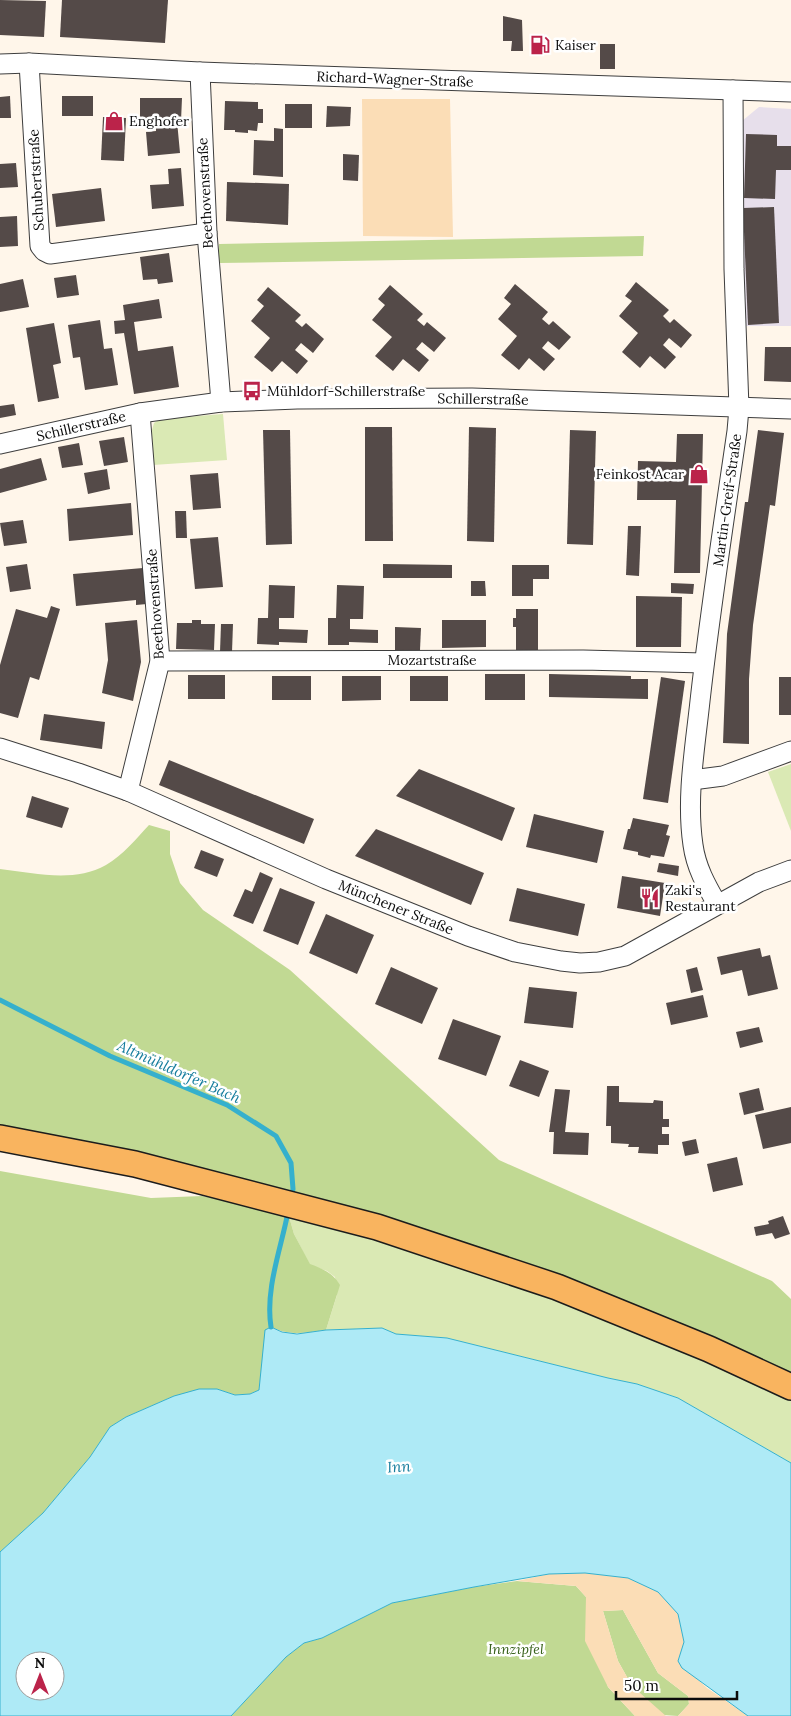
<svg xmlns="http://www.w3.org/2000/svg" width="791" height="1716" font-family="Lora,serif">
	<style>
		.industrial { fill: #e7dfeb }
		.green { fill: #dae9b4 }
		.forest { fill: #c1d993 }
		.sand { fill: #fbddb6 }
		.water { fill: #aeeaf6; stroke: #35b0cd; fill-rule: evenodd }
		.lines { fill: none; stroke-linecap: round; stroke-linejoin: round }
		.stream { stroke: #35b0cd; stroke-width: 5 }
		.building { fill: #544a48 }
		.minor-casing { stroke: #3e3e3e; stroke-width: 21 }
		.major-casing { stroke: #1c1c1c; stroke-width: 28 }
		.minor { stroke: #fff; stroke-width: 19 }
		.major { stroke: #f9b45f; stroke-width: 25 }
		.labels { text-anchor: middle; stroke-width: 5; stroke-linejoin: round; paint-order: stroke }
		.poi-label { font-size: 14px; fill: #0b0b0b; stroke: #fff; text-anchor: start }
		.street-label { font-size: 14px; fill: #0b0b0b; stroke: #fff }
		.park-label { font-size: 14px; font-style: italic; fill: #39621c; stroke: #fff }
		.water-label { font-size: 15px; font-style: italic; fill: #157d9d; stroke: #fff }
	</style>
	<rect width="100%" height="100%" fill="#fff6ea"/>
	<path class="industrial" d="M 759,107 L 791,109 L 791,326 L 743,326 L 742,121 Z"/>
	<g class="green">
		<path d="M 223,414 L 227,460 L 153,465 L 152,430 L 154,423 L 160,419 Z"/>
		<path d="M 791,764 L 791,831 L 768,772 Z"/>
		<path d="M 288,1213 L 351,1231 L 509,1283 L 603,1317 L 680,1348 L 791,1399 L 791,1463 L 678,1398 L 637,1384 L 608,1378 L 447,1338 L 396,1334 L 382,1328 L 326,1330 L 337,1295 L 335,1277 L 327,1271 L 310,1265 L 294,1234 Z"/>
	</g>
	<g class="forest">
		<path d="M 644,236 L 643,256 L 219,263 L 219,244 Z"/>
		<path d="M 149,825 L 170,831 L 170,854 L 180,883 L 203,910 L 290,970 L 499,1160 L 772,1281 L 791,1299 L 791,1376 L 559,1278 L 0,1126 L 0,869 C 35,873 74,883 106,865 C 123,855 136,839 149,825 Z"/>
		<path d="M 0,1171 L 151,1198 L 202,1196 L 288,1213 L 294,1234 L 310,1264 C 323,1269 333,1273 340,1285 L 326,1330 C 306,1333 290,1336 271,1327 L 262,1363 L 259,1390 L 250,1394 L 235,1395 L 217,1389 L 174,1396 L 126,1417 L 110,1427 L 90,1457 L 43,1513 L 0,1552 Z"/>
		<path d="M 517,1581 L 576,1586 L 586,1597 L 587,1614 L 608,1687 L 635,1716 L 231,1716 L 286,1657 L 304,1643 L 322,1638 L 392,1603 L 474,1587 Z"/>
		<path d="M 623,1610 L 658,1673 L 688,1696 L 689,1704 L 678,1716 L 663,1715 L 632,1686 L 618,1661 L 603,1611 Z"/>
	</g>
	<g class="sand">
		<path d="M 362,99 L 450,99 L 453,237 L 363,236 Z"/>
		<path d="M 585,1573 L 628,1578 L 658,1592 L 678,1614 L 684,1642 L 678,1661 L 707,1688 L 748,1716 L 678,1716 L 689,1704 L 688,1696 L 658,1673 L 623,1610 L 603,1611 L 618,1661 L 632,1686 L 666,1716 L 635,1716 L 608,1687 L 585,1641 L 586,1597 L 576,1586 L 517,1581 L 549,1574 Z"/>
	</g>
	<path class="water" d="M 271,1327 L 282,1332 L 297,1334 L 326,1330 L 382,1328 L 396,1334 L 447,1338 L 608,1378 L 637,1384 L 678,1398 L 791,1463 L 791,1716 L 748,1716 L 682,1668 L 678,1661 L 684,1642 L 678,1614 L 658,1592 L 628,1578 L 585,1573 L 549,1574 L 474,1587 L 392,1603 L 322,1638 L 304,1643 L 286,1657 L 231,1716 L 0,1716 L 0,1552 L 43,1513 L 90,1457 L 110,1427 L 126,1417 L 174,1396 L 199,1389 L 217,1389 L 235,1395 L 250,1394 L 259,1390 L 265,1330 ZM 25,1661 L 55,1661 L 55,1691 L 25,1691 Z"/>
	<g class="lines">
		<g class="stream">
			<path d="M 0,1000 L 110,1056 L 227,1105 L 276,1136 L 291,1163 L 293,1189 L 291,1199"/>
			<path d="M 271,1327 C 265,1289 281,1249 288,1212"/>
		</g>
	</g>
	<g class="building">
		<path d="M 0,0 L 46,1 L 44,37 L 0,35 Z"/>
		<path d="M 62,0 L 168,0 L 165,43 L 60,37 Z"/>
		<path d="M 503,16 L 522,20 L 523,51 L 511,51 L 512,41 L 503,41 Z"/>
		<rect x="600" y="44" width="15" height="25"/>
		<path d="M 10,96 L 11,118 L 0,118 L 0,97 Z"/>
		<rect x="62" y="96" width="31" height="20"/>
		<path d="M 140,98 L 182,98 L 181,121 L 177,121 L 180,153 L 148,156 L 146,132 L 156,131 L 156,121 L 140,121 Z"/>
		<path d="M 225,101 L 258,102 L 258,109 L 263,109 L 263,123 L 258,123 L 257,131 L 248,130 L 248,133 L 235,132 L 235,130 L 224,130 Z"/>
		<rect x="285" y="104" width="27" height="24"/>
		<path d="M 327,106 L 351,107 L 350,126 L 326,127 Z"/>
		<path d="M 103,117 L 126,118 L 124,161 L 101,160 Z"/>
		<path d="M 274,128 L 283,129 L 283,177 L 253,175 L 254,140 L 274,141 Z"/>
		<path d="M 746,134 L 777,135 L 777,146 L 791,146 L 791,170 L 776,170 L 775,199 L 744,198 Z"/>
		<path d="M 343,154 L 359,155 L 358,181 L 343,180 Z"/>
		<path d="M 16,163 L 18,187 L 0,188 L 0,164 Z"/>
		<path d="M 181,168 L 184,206 L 152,209 L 150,185 L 169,184 L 168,169 Z"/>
		<path d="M 227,182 L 289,184 L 288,225 L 226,221 Z"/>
		<path d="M 101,188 L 105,221 L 56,227 L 52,194 Z"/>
		<path d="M 774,207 L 779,323 L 748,325 L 743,208 Z"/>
		<path d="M 17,216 L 18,246 L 0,247 L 0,217 Z"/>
		<path d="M 169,253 L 173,282 L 158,284 L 157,279 L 143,280 L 140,257 Z"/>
		<path d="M 76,275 L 79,295 L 57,298 L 54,278 Z"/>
		<path d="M 23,279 L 29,307 L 0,312 L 0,284 Z"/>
		<path d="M 636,282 L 669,310 L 663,316 L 670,323 L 674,319 L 692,335 L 681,348 L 669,338 L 663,345 L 676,357 L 665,369 L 650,356 L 640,368 L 622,352 L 638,333 L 619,316 L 632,301 L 625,296 Z"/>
		<path d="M 515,284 L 548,312 L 542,319 L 549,325 L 553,321 L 571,337 L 559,350 L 548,341 L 542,348 L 555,359 L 544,371 L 529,358 L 519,370 L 501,355 L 517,336 L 498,319 L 511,304 L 504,298 Z"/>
		<path d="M 390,285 L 423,314 L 417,320 L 424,326 L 427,322 L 446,338 L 434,352 L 422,342 L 416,349 L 429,360 L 419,372 L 403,359 L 393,371 L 375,356 L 392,337 L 372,320 L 385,305 L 378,299 Z"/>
		<path d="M 268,287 L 301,315 L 295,321 L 302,327 L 306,323 L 324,339 L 313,353 L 301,343 L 295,350 L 308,361 L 297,374 L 282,361 L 272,372 L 254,357 L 270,338 L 251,321 L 264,306 L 257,300 Z"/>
		<path d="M 159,299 L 162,318 L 134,322 L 138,351 L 173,346 L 179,387 L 134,394 L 124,333 L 115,334 L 114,321 L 125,320 L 123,305 Z"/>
		<path d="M 100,320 L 104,349 L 112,348 L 118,385 L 85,390 L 80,357 L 73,358 L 68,325 Z"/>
		<path d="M 54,323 L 61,363 L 53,365 L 59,398 L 38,402 L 26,328 Z"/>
		<path d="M 765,347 L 791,347 L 791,382 L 764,381 Z"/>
		<path d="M 14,404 L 16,415 L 0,418 L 0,406 Z"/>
		<path d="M 365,427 L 392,427 L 393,541 L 365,541 Z"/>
		<path d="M 469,427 L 496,428 L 494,542 L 467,541 Z"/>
		<path d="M 263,430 L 290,430 L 292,544 L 266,545 Z"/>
		<path d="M 570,430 L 596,431 L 593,545 L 567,544 Z"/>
		<path d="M 758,430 L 784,433 L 775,506 L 770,505 L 753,625 L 749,679 L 749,744 L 723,743 L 727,634 L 745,502 L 748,502 Z"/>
		<path d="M 677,434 L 703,434 L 700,573 L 674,573 L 676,500 L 637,500 L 638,461 L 676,462 Z"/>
		<path d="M 124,437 L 128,462 L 104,466 L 99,441 Z"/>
		<path d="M 79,443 L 83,465 L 62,468 L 58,447 Z"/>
		<path d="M 41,458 L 47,480 L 0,493 L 0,469 Z"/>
		<path d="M 107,469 L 110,489 L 88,494 L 84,473 Z"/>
		<path d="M 218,473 L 221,508 L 193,510 L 190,475 Z"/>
		<path d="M 131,503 L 133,535 L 69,541 L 67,509 Z"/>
		<path d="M 175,511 L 186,511 L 187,538 L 176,538 Z"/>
		<path d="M 23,520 L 27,543 L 4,546 L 0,523 Z"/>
		<path d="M 628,526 L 641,526 L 639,576 L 626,575 Z"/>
		<path d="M 218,537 L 223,587 L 195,589 L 190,539 Z"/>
		<path d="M 27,564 L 31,589 L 10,592 L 6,567 Z"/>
		<path d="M 383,564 L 452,565 L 452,578 L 383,578 Z"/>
		<path d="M 512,565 L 549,565 L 549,579 L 533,579 L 533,596 L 512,596 Z"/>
		<path d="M 143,568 L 147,604 L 136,605 L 136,600 L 76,606 L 73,574 Z"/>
		<path d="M 471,581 L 485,581 L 486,596 L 471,596 Z"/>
		<path d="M 671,583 L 694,584 L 693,594 L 671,593 Z"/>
		<path d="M 269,585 L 295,586 L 294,618 L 279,618 L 279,629 L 308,630 L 307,643 L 279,642 L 279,645 L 257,644 L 258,618 L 268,618 Z"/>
		<path d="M 337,585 L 364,586 L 363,619 L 350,619 L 350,629 L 378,630 L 378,643 L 349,642 L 349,645 L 328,645 L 328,618 L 336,618 Z"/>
		<path d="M 636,596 L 682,597 L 681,647 L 636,647 Z"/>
		<path d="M 51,606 L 60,609 L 39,680 L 30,677 L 18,718 L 0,713 L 0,665 L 16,609 L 47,618 Z"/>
		<path d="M 516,609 L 538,609 L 538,651 L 516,651 L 516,627 L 513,627 L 513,618 L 516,618 Z"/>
		<path d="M 137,620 L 141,662 L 133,701 L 102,693 L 108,660 L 105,623 Z"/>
		<path d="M 192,620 L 201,620 L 201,624 L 215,624 L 214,650 L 176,649 L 177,623 L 192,623 Z"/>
		<path d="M 442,620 L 486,620 L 486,647 L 442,648 Z"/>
		<path d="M 221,624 L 233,624 L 232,652 L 220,652 Z"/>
		<path d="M 395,627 L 421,628 L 420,650 L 395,650 Z"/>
		<rect x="485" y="674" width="40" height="26"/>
		<path d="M 549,674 L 631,676 L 631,679 L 648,679 L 648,699 L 549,697 Z"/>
		<rect x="188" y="675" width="37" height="24"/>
		<rect x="272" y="676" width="39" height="24"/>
		<path d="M 342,676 L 381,676 L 381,700 L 342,701 Z"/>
		<rect x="410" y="676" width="38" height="25"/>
		<path d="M 661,677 L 685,681 L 668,803 L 643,799 Z"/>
		<rect x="779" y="677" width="12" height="38"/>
		<path d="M 44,714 L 105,722 L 102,749 L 40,740 Z"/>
		<path d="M 169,760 L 314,819 L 304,844 L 159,785 Z"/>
		<path d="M 419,769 L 515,808 L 502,841 L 396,796 Z"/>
		<path d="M 32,796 L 69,808 L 62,828 L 26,817 Z"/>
		<path d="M 534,814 L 604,831 L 597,863 L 526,847 Z"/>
		<path d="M 633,818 L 669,825 L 666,835 L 670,836 L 664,857 L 651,855 L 650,858 L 638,855 L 638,852 L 623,849 L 628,829 L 630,829 Z"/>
		<path d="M 376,829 L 484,873 L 471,905 L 355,856 Z"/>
		<path d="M 201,850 L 224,859 L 217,877 L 194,868 Z"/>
		<path d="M 659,863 L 679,866 L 678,876 L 657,872 Z"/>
		<path d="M 260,872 L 273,878 L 253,924 L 233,916 L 245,889 L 252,892 Z"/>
		<path d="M 622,876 L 665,883 L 660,916 L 617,908 Z"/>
		<path d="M 280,888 L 315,902 L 298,945 L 263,931 Z"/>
		<path d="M 517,888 L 585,904 L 578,936 L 509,921 Z"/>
		<path d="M 326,914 L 374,935 L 357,974 L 309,953 Z"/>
		<path d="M 760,948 L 762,957 L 770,955 L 778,989 L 748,996 L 742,970 L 721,975 L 717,957 Z"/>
		<path d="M 391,967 L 438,988 L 422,1024 L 375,1004 Z"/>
		<path d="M 697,967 L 703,990 L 691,993 L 686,970 Z"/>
		<path d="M 529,987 L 577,992 L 573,1028 L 524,1023 Z"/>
		<path d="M 703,995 L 708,1017 L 671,1025 L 666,1003 Z"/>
		<path d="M 453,1019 L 501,1036 L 486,1076 L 438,1059 Z"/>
		<path d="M 759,1027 L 763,1042 L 740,1048 L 736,1032 Z"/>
		<path d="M 520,1060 L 549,1071 L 539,1097 L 509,1086 Z"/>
		<path d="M 607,1086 L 619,1086 L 619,1102 L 653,1103 L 654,1100 L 663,1101 L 663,1119 L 669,1119 L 669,1127 L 662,1127 L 662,1134 L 669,1134 L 669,1145 L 658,1145 L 658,1154 L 638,1153 L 639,1147 L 628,1147 L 629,1144 L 611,1143 L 611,1126 L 606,1126 Z"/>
		<path d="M 759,1088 L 764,1110 L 744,1115 L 739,1093 Z"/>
		<path d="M 555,1089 L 570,1090 L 565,1132 L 589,1133 L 588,1155 L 553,1154 L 554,1132 L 549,1132 Z"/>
		<path d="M 791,1107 L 791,1143 L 763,1149 L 755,1115 Z"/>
		<path d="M 696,1139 L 699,1153 L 685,1156 L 682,1142 Z"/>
		<path d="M 737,1157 L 743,1185 L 713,1192 L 707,1164 Z"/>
		<path d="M 783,1216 L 790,1234 L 775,1239 L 772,1233 L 756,1236 L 754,1227 L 769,1224 L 768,1221 Z"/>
	</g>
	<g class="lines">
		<defs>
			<g id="minor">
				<path d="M 29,63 L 40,246 L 44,251 L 50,254 L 207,233"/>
				<path d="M 0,64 L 29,63 L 200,72 L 791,92"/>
				<path d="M 200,72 L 207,233 L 221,402"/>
				<path d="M 0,444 L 140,413 L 221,402 L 297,399 L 472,398 L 791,409"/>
				<path d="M 160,661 L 583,660 L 704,663"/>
				<path d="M 0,748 L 78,773 L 128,791 L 326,879 L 468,936 L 515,952 L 561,961 L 580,963 L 599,962 L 625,956 L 759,882 L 791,870"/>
				<path d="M 692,780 L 723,776 L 791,751"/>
				<path d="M 128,791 L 160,661 L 140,413"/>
				<path d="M 717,904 C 706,885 696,867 693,845 C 686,798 695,748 700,701 C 710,611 724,521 737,431 L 739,408 L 734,269 L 733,90"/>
			</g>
			<path id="major" d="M 0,1138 L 135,1164 L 377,1227 L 557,1287 L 709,1349 L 791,1387"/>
		</defs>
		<use href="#minor" class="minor-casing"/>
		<use href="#major" class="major-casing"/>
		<use href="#minor" class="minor"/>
		<use href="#major" class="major"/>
	</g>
	<defs>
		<symbol id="fuel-bare" viewBox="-9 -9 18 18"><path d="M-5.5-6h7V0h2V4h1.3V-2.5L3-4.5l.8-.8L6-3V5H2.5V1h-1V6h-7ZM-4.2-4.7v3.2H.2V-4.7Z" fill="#bb234a" stroke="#fff" stroke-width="2.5" paint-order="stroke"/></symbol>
		<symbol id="shop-bare" viewBox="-9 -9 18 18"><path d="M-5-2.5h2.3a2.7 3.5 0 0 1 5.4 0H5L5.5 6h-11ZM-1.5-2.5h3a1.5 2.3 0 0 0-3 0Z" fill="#bb234a" stroke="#fff" stroke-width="2.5" paint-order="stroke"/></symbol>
		<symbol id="bus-bare" viewBox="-9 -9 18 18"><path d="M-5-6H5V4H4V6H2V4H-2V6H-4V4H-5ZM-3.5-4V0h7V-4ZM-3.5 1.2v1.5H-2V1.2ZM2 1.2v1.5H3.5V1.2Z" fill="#bb234a" stroke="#fff" stroke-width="2.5" paint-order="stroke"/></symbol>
		<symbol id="restaurant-bare" viewBox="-9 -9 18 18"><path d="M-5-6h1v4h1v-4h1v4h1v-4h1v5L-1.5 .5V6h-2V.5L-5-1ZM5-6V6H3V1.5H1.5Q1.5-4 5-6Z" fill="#bb234a" stroke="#fff" stroke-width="2.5" paint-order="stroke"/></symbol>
	</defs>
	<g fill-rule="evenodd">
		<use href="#fuel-bare" x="526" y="31" width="28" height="28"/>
		<use href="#shop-bare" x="100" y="107" width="28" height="28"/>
		<use href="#bus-bare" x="238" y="377" width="28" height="28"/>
		<use href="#shop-bare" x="685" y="460" width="28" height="28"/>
		<use href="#restaurant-bare" x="636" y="884" width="28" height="28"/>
	</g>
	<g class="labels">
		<g class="poi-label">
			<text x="555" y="50">Kaiser</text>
			<text x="129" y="126">Enghofer</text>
			<text x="267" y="396">Mühldorf-Schillerstraße</text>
			<text x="684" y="479" text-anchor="end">Feinkost Acar</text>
			<text x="665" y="895">Zaki's<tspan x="665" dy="16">Restaurant</tspan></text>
		</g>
		<g class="street-label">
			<text transform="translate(395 79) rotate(2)" y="5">Richard-Wagner-Straße</text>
			<text transform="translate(36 180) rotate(-93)" y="5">Schubertstraße</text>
			<text transform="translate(205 193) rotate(-93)" y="5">Beethovenstraße</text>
			<text transform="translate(483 399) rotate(1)" y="5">Schillerstraße</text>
			<text transform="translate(81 426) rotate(-13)" y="5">Schillerstraße</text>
			<text transform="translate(727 500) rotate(-82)" y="5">Martin-Greif-Straße</text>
			<text transform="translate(155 604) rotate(-94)" y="5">Beethovenstraße</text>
			<text x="432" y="665">Mozartstraße</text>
			<text transform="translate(396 907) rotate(22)" y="5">Münchener Straße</text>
		</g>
		<g class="park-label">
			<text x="516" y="1654">Innzipfel</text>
		</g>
		<g class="water-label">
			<text transform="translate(179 1072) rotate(24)" y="5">Altmühldorfer Bach</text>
			<text transform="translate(399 1467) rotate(-3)" y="5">Inn</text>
		</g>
	</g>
	<g transform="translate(40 1676)"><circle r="24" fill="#ffffff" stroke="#9d9d9d"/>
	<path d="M0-4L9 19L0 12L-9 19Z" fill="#bb234a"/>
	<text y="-8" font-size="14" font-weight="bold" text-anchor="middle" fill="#0b0b0b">N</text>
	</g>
	<path d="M616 1691v8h121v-8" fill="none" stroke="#0b0b0b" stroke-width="2.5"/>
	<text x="624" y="1691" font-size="15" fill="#0b0b0b" stroke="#ffffff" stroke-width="4" paint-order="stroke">50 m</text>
</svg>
